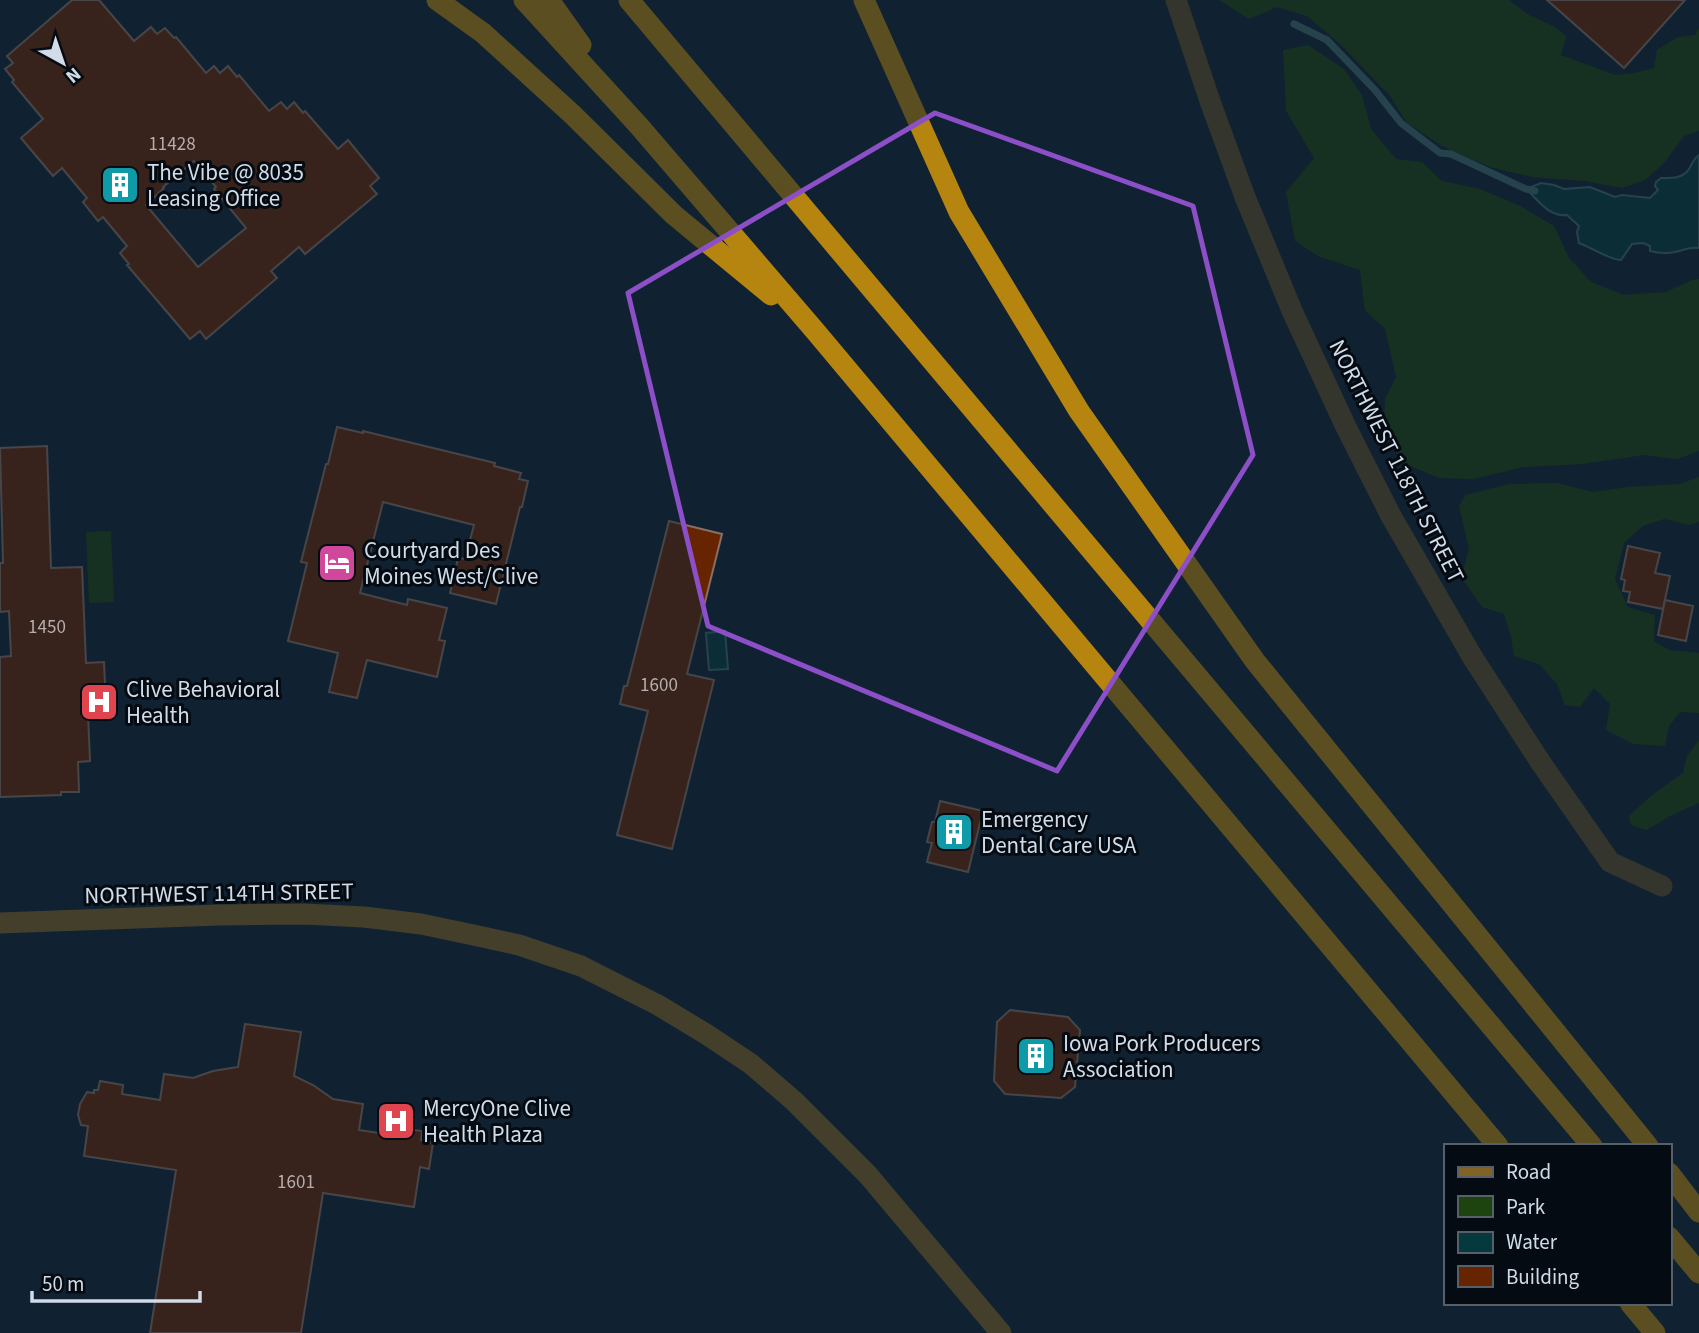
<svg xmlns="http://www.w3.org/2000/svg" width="1699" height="1333" font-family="'Source Sans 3',sans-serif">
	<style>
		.green { fill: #1d430f }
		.water { fill: #043a3d; stroke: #426b70; stroke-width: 2 }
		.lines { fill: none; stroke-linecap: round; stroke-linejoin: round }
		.stream { stroke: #426b70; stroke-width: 7 }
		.building { fill: #662500; stroke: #8a6f63; stroke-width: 2; fill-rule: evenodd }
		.street { stroke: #5f4c27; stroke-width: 21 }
		.secondary { stroke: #826325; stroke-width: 21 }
		.highway { stroke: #b58510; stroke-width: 21 }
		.marked { fill: none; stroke: #8c4fc7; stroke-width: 5; stroke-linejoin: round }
		.labels { text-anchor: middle; stroke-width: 6; stroke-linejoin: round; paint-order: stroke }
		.number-label { font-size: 19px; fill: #b6aeae }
		.poi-label { font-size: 23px; fill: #d1dce8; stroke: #050b12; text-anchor: start }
		.street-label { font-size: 23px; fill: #d1dce8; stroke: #050b12 }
	</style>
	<rect width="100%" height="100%" fill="#102232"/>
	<g class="green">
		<path d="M 1219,0 L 1509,0 L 1529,15 L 1555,27 L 1566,36 L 1561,55 L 1615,75 L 1635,73 L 1654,68 L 1657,50 L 1678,37 L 1695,35 L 1699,28 L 1699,131 L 1684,136 L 1664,163 L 1645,180 L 1622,188 L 1585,181 L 1532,177 L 1490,167 L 1442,146 L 1407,123 L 1390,96 L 1341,45 L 1307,16 L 1277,7 L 1249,19 Z"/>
		<path d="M 1308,45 L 1344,69 L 1362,95 L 1371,129 L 1396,159 L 1422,162 L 1442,181 L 1480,189 L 1520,206 L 1554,226 L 1569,258 L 1591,282 L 1624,295 L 1666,292 L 1692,280 L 1699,279 L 1699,451 L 1677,459 L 1644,455 L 1582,464 L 1523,467 L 1474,479 L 1439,478 L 1403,463 L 1384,435 L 1385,399 L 1396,377 L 1385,329 L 1365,310 L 1360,270 L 1318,256 L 1295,241 L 1286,192 L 1314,158 L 1286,111 L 1283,50 Z"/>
		<path d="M 1699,477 L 1699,522 L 1689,525 L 1664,519 L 1643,526 L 1624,543 L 1615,579 L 1628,607 L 1655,615 L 1654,641 L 1669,650 L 1699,653 L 1699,713 L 1680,712 L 1669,726 L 1665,746 L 1634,744 L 1606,730 L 1610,704 L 1594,688 L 1580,707 L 1565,705 L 1557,684 L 1539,664 L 1514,656 L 1511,636 L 1504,614 L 1482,607 L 1461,577 L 1469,549 L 1459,506 L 1466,495 L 1509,484 L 1557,483 L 1593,492 L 1628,487 L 1680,484 Z"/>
		<path d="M 111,531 L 114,602 L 89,603 L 86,532 Z"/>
		<path d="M 1699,740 L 1699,803 L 1672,815 L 1646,830 L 1631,825 L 1629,816 L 1651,796 L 1683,773 L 1687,756 Z"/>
	</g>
	<g class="water">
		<path d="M 1699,155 L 1699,248 C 1690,247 1684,250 1675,252 C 1666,254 1658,253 1650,251 L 1650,246 L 1643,243 L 1632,244 L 1621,260 C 1610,260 1590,247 1579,243 L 1577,232 L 1579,226 L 1567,215 C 1549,217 1539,201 1526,189 L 1541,183 L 1554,185 L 1564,189 L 1590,187 L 1615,197 L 1622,195 L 1650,198 L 1658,190 L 1655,186 L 1656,182 L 1661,178 C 1670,178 1683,179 1689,169 C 1693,163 1692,160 1699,155 Z"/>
		<path d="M 725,631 L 728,669 L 709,670 L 706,633 Z"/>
	</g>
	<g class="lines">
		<path class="stream" d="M 1294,24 L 1327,40 L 1375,90 L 1401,123 L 1440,153 L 1451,154 L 1526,189 L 1535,191"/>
	</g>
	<g class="building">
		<path d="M 72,0 L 99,0 L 134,41 L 151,27 L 157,34 L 165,28 L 174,38 L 176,37 L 206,73 L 214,66 L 220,73 L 228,66 L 237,77 L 239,75 L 269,111 L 281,102 L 287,109 L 294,102 L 303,113 L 305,111 L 338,149 L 348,140 L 379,178 L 370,186 L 377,194 L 305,254 L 299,247 L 271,271 L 277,278 L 206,339 L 200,331 L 190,339 L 127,265 L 129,264 L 120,253 L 127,246 L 103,217 L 98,221 L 83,202 L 87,198 L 62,168 L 53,176 L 21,138 L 43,119 L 12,82 L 14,80 L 5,69 L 13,63 L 7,56 ZM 194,161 L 216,187 L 214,189 L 246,228 L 198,267 L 146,205 L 164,188 L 163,187 Z"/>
		<path d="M 1547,0 L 1685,0 L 1624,68 Z"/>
		<path d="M 337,427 L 363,433 L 363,431 L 495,463 L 494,466 L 521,473 L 519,479 L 528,481 L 522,507 L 520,507 L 496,604 L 450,593 L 458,558 L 465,559 L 474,525 L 383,502 L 360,593 L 407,605 L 408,599 L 447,608 L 439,640 L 445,641 L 437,677 L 367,660 L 357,698 L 329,692 L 338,653 L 288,641 L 307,563 L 301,562 L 326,464 L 328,464 Z"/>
		<path d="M 47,446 L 51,568 L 82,567 L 86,663 L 104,662 L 106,707 L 98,707 L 99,714 L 88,714 L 90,761 L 78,762 L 79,792 L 61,792 L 61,795 L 0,797 L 0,657 L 11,656 L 9,611 L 0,612 L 0,563 L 3,563 L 0,448 Z"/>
		<path d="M 669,521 L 722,534 L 687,674 L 714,680 L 672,849 L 617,835 L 648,711 L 620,704 L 624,686 L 627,686 Z"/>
		<path d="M 1628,546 L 1660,553 L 1655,573 L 1670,576 L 1663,609 L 1628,602 L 1630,592 L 1623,591 L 1625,580 L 1621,579 Z"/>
		<path d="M 1665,600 L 1693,606 L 1686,641 L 1658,635 Z"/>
		<path d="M 940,801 L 983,811 L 968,872 L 927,862 L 932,843 L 927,842 L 932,822 L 935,822 Z"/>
		<path d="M 1010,1010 L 1068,1017 L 1080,1030 L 1075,1087 L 1061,1098 L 1005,1094 L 994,1081 L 997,1022 Z"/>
		<path d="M 245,1024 L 301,1032 L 294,1076 L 313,1085 L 333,1099 L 363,1104 L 359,1130 L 398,1136 L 399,1128 L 422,1131 L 421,1140 L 433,1143 L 429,1169 L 420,1167 L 414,1207 L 323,1193 L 301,1333 L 150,1333 L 176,1170 L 84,1156 L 88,1126 L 81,1125 L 78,1115 L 80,1104 L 87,1092 L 94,1093 L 94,1090 L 98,1090 L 100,1081 L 123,1085 L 122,1094 L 160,1100 L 164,1074 L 193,1078 L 213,1071 L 238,1067 Z"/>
	</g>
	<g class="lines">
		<path class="street" d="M 1176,0 L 1211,104 L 1245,197 L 1293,313 L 1346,427 L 1391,516 L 1473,658 L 1541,763 L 1610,862 L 1662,886"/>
		<path class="secondary" d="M 0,923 L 218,915 L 304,914 L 364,917 L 421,924 L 478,936 L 519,945 L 581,966 L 658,1005 L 706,1034 L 751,1064 L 794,1101 L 868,1175 L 1001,1333"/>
		<g class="highway">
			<path d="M 437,0 L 483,33 L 573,115 L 674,215 L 771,295"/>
			<path d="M 524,0 L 639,126 L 816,332 L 1498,1146"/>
			<path d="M 549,0 L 581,45"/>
			<path d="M 629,0 L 1592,1146"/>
			<path d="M 864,0 L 959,212 L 1079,411 L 1255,661 L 1648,1146"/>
			<path d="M 1669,1173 L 1699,1212"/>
			<path d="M 1669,1237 L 1699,1273"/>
			<path d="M 1630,1303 L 1655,1333"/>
		</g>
	</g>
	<path d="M0 0H1699V1333H0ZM 935,113 L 1193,206 L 1253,455 L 1057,771 L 708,626 L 628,293 Z" fill="#102232" fill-opacity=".55" fill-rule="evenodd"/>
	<path class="marked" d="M 935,113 L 1193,206 L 1253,455 L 1057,771 L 708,626 L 628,293 Z"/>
	<defs>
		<symbol id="building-square" viewBox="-11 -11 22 22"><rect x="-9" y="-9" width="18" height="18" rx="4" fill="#0f9aa8" stroke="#050b12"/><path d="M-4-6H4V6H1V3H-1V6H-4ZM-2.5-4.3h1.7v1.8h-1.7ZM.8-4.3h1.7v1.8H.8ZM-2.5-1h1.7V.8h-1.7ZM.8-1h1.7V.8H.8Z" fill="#fff"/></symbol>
		<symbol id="hotel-square" viewBox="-11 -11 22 22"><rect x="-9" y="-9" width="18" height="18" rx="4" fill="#d1479c" stroke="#050b12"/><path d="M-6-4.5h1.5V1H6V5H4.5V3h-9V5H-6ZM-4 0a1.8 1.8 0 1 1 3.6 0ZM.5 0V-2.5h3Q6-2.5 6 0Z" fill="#fff"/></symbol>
		<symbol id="hospital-square" viewBox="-11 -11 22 22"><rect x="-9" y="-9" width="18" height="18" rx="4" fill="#e0444e" stroke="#050b12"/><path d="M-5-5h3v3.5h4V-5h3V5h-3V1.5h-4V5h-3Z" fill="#fff"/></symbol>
	</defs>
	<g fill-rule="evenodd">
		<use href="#building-square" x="98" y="163" width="44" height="44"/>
		<use href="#hotel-square" x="315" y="541" width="44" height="44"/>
		<use href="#hospital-square" x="77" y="680" width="44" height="44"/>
		<use href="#building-square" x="932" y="810" width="44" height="44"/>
		<use href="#building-square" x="1014" y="1034" width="44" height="44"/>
		<use href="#hospital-square" x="374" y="1099" width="44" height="44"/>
	</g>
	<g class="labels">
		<g class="number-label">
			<text x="172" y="150">11428</text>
			<text x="47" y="633">1450</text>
			<text x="659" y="691">1600</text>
			<text x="296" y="1188">1601</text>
		</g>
		<g class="poi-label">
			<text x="147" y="180">The Vibe @ 8035<tspan x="147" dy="26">Leasing Office</tspan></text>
			<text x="364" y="558">Courtyard Des<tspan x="364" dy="26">Moines West/Clive</tspan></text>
			<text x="126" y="697">Clive Behavioral<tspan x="126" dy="26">Health</tspan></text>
			<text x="981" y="827">Emergency<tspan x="981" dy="26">Dental Care USA</tspan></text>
			<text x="1063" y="1051">Iowa Pork Producers<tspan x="1063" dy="26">Association</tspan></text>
			<text x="423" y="1116">MercyOne Clive<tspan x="423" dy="26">Health Plaza</tspan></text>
		</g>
		<g class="street-label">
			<text transform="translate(1397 461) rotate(63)" y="8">NORTHWEST 118TH STREET</text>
			<text transform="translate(219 893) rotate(-1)" y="8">NORTHWEST 114TH STREET</text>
		</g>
	</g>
	<rect x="1444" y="1144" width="228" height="161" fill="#050b12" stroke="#575f68" stroke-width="2"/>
	<rect x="1458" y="1167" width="35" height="10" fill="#826325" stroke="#575f68" stroke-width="2"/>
	<text x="1506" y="1179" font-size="21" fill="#d1dce8">Road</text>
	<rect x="1458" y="1196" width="35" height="21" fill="#1d430f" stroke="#575f68" stroke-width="2"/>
	<text x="1506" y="1214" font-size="21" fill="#d1dce8">Park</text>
	<rect x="1458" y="1232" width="35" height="21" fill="#043a3d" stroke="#575f68" stroke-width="2"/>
	<text x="1506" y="1249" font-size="21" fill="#d1dce8">Water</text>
	<rect x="1458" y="1266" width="35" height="21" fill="#662500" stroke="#575f68" stroke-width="2"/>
	<text x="1506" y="1284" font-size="21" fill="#d1dce8">Building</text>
	<g transform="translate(63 63) rotate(140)" stroke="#050b12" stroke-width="5" paint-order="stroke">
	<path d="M0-5L12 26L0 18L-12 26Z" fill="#d1dce8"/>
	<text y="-10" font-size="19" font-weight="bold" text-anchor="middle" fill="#d1dce8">N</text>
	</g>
	<path d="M32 1291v10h168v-10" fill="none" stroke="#d1dce8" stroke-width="3.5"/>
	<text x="42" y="1291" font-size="21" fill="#d1dce8" stroke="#050b12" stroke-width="5" paint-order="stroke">50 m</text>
</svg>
